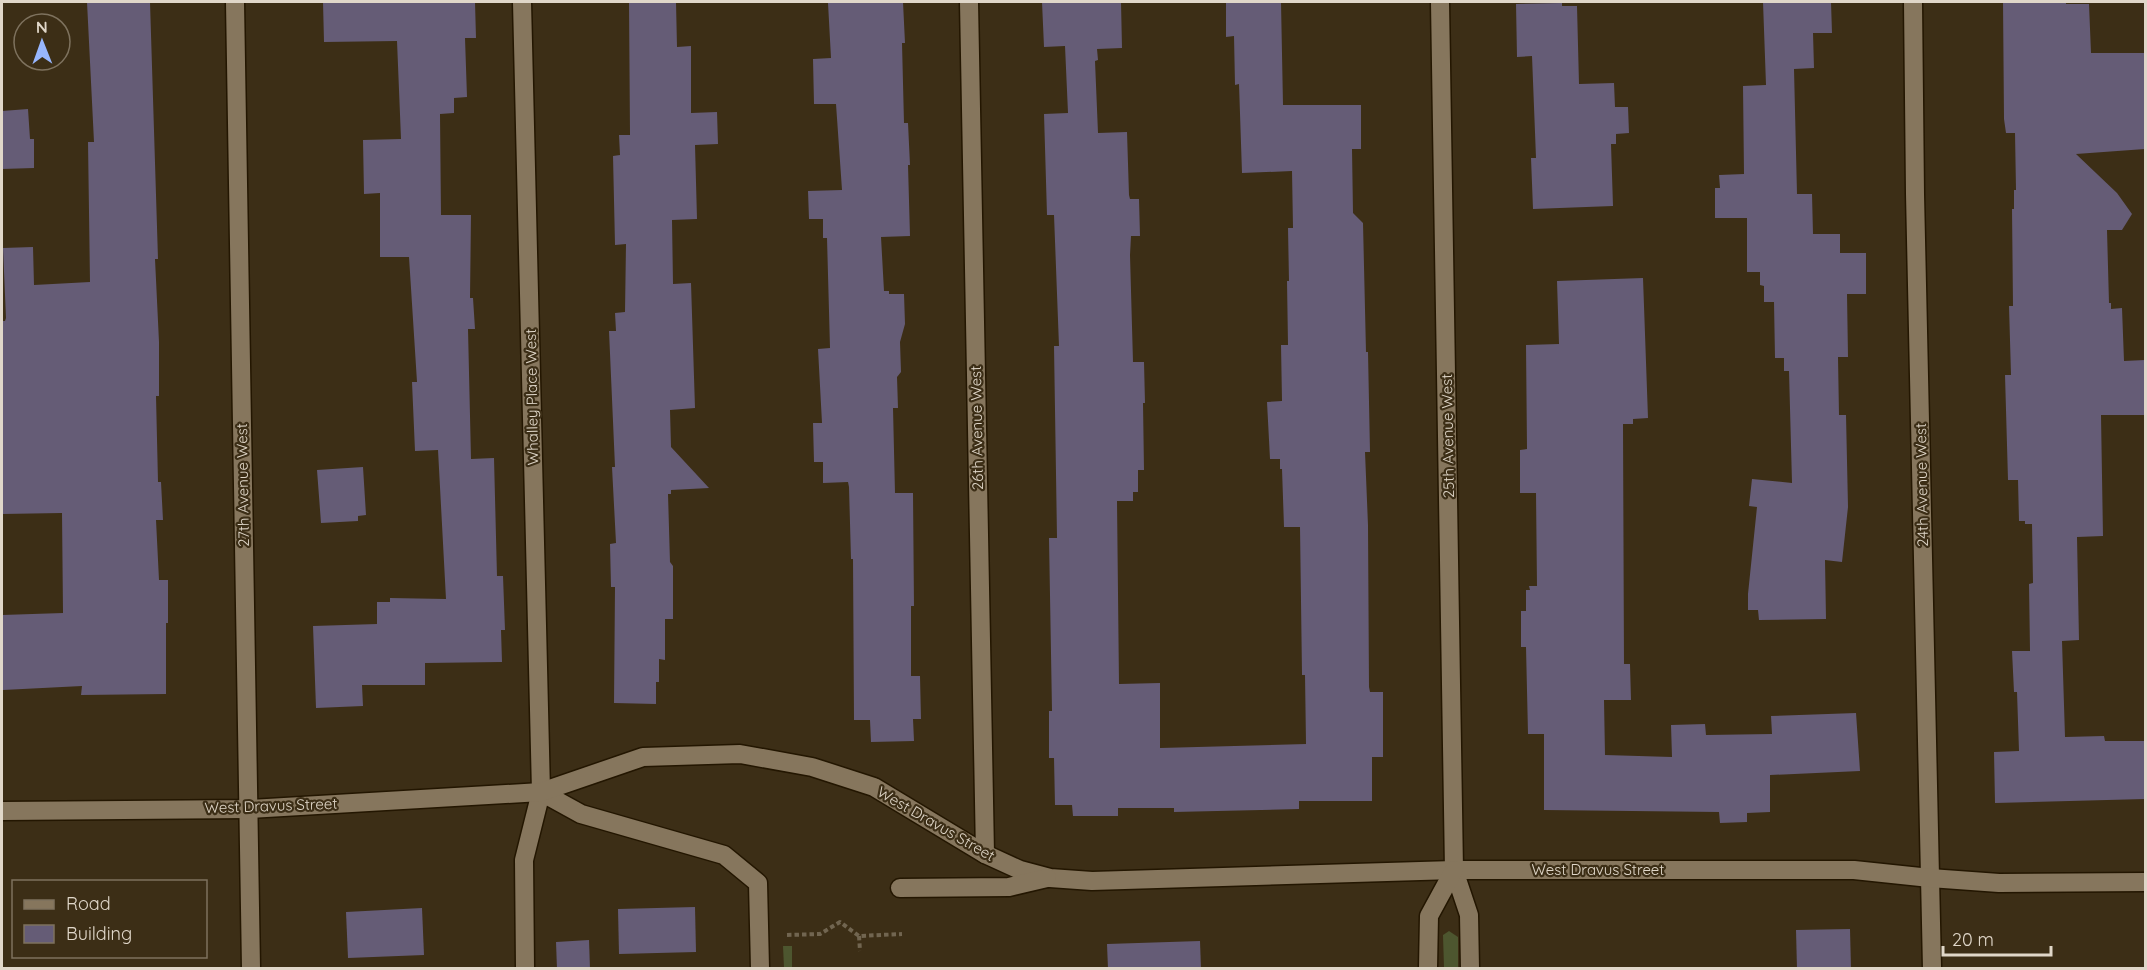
<svg xmlns="http://www.w3.org/2000/svg" width="2147" height="970" font-family="Quicksand,sans-serif">
	<style>
		.green { fill: #4d562f }
		.building { fill: #655c76 }
		.lines { fill: none; stroke-linecap: round; stroke-linejoin: round }
		.minor-casing { stroke: #231601; stroke-width: 21 }
		.path { stroke: #716550; stroke-width: 4; stroke-dasharray: 4.5 3; stroke-linecap: butt }
		.minor { stroke: #86765d; stroke-width: 18 }
		.labels { text-anchor: middle; stroke-width: 4.5; stroke-linejoin: round; paint-order: stroke }
		.street-label { font-size: 15px; fill: #e0d7c9; stroke: #3c2e16 }
	</style>
	<rect width="100%" height="100%" fill="#3c2e16"/>
	<g class="green">
		<path d="M 1449,931 L 1458,937 L 1458,968 L 1444,968 L 1443,935 Z"/>
		<path d="M 783,946 L 792,946 L 792,968 L 784,968 Z"/>
	</g>
	<g class="building">
		<path d="M 87,2 L 150,2 L 158,259 L 155,259 L 159,342 L 159,396 L 156,396 L 158,482 L 161,482 L 163,520 L 156,520 L 159,580 L 168,580 L 168,623 L 166,623 L 166,694 L 81,695 L 82,686 L 3,690 L 2,615 L 63,613 L 62,513 L 2,514 L 2,321 L 5,321 L 6,318 L 3,248 L 33,247 L 34,285 L 90,282 L 88,142 L 94,142 Z"/>
		<path d="M 323,2 L 475,2 L 476,38 L 465,38 L 467,97 L 454,98 L 454,113 L 440,114 L 441,215 L 471,215 L 470,298 L 473,298 L 475,329 L 468,329 L 471,459 L 494,458 L 497,576 L 503,576 L 505,630 L 501,630 L 502,662 L 425,663 L 425,685 L 362,685 L 363,706 L 316,708 L 313,626 L 377,624 L 377,602 L 390,602 L 390,598 L 446,599 L 438,450 L 415,451 L 412,382 L 417,382 L 409,257 L 380,257 L 380,193 L 364,194 L 363,140 L 401,139 L 397,41 L 324,42 Z"/>
		<path d="M 629,2 L 676,2 L 677,47 L 691,46 L 691,113 L 717,112 L 718,144 L 695,145 L 697,219 L 672,220 L 673,284 L 691,283 L 695,408 L 670,410 L 671,447 L 709,488 L 671,490 L 671,494 L 668,494 L 670,562 L 673,566 L 673,619 L 665,619 L 665,660 L 659,659 L 659,682 L 656,682 L 656,704 L 614,703 L 615,587 L 611,587 L 610,544 L 616,543 L 612,467 L 615,467 L 609,331 L 616,331 L 615,313 L 625,312 L 626,244 L 615,245 L 613,156 L 620,155 L 619,135 L 630,135 Z"/>
		<path d="M 863,2 L 903,2 L 905,43 L 902,43 L 904,123 L 908,123 L 910,165 L 908,165 L 910,236 L 881,237 L 884,291 L 889,291 L 889,294 L 904,294 L 905,324 L 900,342 L 901,372 L 897,377 L 898,408 L 893,408 L 895,493 L 913,493 L 914,606 L 911,606 L 911,676 L 920,676 L 921,719 L 913,719 L 914,741 L 871,742 L 870,720 L 854,720 L 853,559 L 851,559 L 849,487 L 848,482 L 823,483 L 823,462 L 814,462 L 813,423 L 822,423 L 818,349 L 830,348 L 827,238 L 823,238 L 823,219 L 809,219 L 808,191 L 842,190 L 836,104 L 814,104 L 813,59 L 831,58 L 828,3 Z"/>
		<path d="M 1042,2 L 1121,2 L 1122,48 L 1097,49 L 1098,60 L 1095,61 L 1098,133 L 1127,132 L 1129,195 L 1130,199 L 1139,199 L 1140,236 L 1131,236 L 1130,255 L 1133,362 L 1144,362 L 1145,403 L 1143,403 L 1144,470 L 1138,470 L 1138,492 L 1133,492 L 1133,501 L 1117,501 L 1119,684 L 1160,683 L 1160,748 L 1306,744 L 1305,675 L 1302,675 L 1300,527 L 1284,527 L 1282,469 L 1280,469 L 1280,459 L 1270,459 L 1267,402 L 1282,401 L 1281,345 L 1288,345 L 1287,281 L 1289,281 L 1288,228 L 1293,228 L 1292,171 L 1242,173 L 1239,84 L 1235,85 L 1234,36 L 1226,37 L 1226,2 L 1281,2 L 1283,105 L 1361,105 L 1361,149 L 1352,149 L 1353,213 L 1363,223 L 1366,352 L 1368,352 L 1370,452 L 1365,452 L 1368,525 L 1369,687 L 1370,692 L 1383,692 L 1383,757 L 1372,757 L 1372,801 L 1299,801 L 1299,809 L 1174,812 L 1174,808 L 1118,808 L 1118,816 L 1073,816 L 1072,805 L 1055,805 L 1054,758 L 1049,758 L 1049,711 L 1052,711 L 1049,538 L 1057,538 L 1054,346 L 1059,346 L 1054,215 L 1047,215 L 1044,114 L 1068,113 L 1065,46 L 1044,47 Z"/>
		<path d="M 1763,2 L 1831,2 L 1832,33 L 1813,33 L 1814,68 L 1794,69 L 1797,194 L 1812,194 L 1813,234 L 1840,234 L 1840,253 L 1866,253 L 1866,294 L 1847,294 L 1848,357 L 1838,357 L 1839,415 L 1846,415 L 1848,507 L 1842,562 L 1825,560 L 1826,619 L 1759,620 L 1758,610 L 1748,610 L 1748,594 L 1757,507 L 1749,506 L 1752,479 L 1792,483 L 1789,371 L 1784,371 L 1784,358 L 1775,358 L 1774,302 L 1764,302 L 1764,286 L 1760,285 L 1760,272 L 1747,272 L 1747,218 L 1715,218 L 1715,188 L 1720,188 L 1719,175 L 1744,174 L 1743,86 L 1766,85 Z"/>
		<path d="M 2003,2 L 2066,2 L 2066,4 L 2089,4 L 2091,53 L 2145,53 L 2145,149 L 2076,154 L 2117,193 L 2132,214 L 2122,230 L 2107,230 L 2109,303 L 2111,303 L 2111,309 L 2122,308 L 2124,361 L 2145,360 L 2145,415 L 2101,415 L 2103,536 L 2077,537 L 2079,640 L 2062,641 L 2065,737 L 2104,736 L 2105,741 L 2145,741 L 2145,799 L 1995,803 L 1994,752 L 2019,751 L 2017,692 L 2014,692 L 2012,651 L 2030,651 L 2029,584 L 2033,583 L 2032,524 L 2025,524 L 2025,521 L 2019,521 L 2018,480 L 2008,480 L 2005,375 L 2011,375 L 2009,306 L 2013,306 L 2012,209 L 2014,209 L 2014,190 L 2016,190 L 2015,133 L 2006,133 L 2004,119 Z"/>
		<path d="M 1562,3 L 1562,6 L 1577,6 L 1579,84 L 1614,83 L 1615,107 L 1628,107 L 1629,133 L 1616,134 L 1616,144 L 1611,144 L 1613,206 L 1533,209 L 1531,158 L 1536,158 L 1532,56 L 1517,57 L 1516,4 Z"/>
		<path d="M 28,109 L 30,139 L 34,139 L 34,168 L 2,169 L 2,111 Z"/>
		<path d="M 1643,278 L 1648,418 L 1633,419 L 1633,424 L 1623,424 L 1624,664 L 1630,664 L 1631,700 L 1604,700 L 1605,755 L 1672,757 L 1671,725 L 1705,724 L 1706,735 L 1772,734 L 1771,716 L 1856,713 L 1860,771 L 1770,775 L 1770,812 L 1747,813 L 1747,822 L 1720,823 L 1719,812 L 1544,810 L 1544,734 L 1528,734 L 1526,647 L 1521,647 L 1521,611 L 1526,611 L 1526,590 L 1530,590 L 1529,586 L 1537,586 L 1536,493 L 1520,493 L 1520,450 L 1527,449 L 1526,345 L 1559,344 L 1557,281 Z"/>
		<path d="M 363,467 L 366,515 L 358,516 L 358,521 L 321,523 L 317,470 Z"/>
		<path d="M 695,907 L 696,952 L 619,954 L 618,909 Z"/>
		<path d="M 422,908 L 424,955 L 348,958 L 346,912 Z"/>
		<path d="M 1850,929 L 1851,969 L 1797,969 L 1796,930 Z"/>
		<path d="M 589,940 L 590,969 L 557,969 L 556,942 Z"/>
		<path d="M 1200,941 L 1201,969 L 1108,969 L 1107,944 Z"/>
	</g>
	<g class="lines">
		<defs>
			<g id="minor">
				<path d="M 235,2 L 251,968"/>
				<path d="M 522,2 L 541,792 L 524,860 L 525,968"/>
				<path d="M 969,2 L 985,854"/>
				<path d="M 1440,2 L 1454,870 L 1469,915 L 1470,968"/>
				<path d="M 1913,2 L 1915,194 L 1932,968"/>
				<path d="M 541,792 L 581,814 L 724,855 L 758,883 L 760,968"/>
				<path d="M 2,811 L 248,809 L 541,792 L 643,757 L 740,754 L 812,767 L 874,787 L 985,854 L 1020,870 L 1050,878 L 1092,881 L 1454,870 L 1854,870 L 1930,878 L 1999,883 L 2146,882"/>
				<path d="M 900,888 L 1009,887 L 1047,878"/>
				<path d="M 1428,968 L 1429,916 L 1454,870"/>
			</g>
		</defs>
		<use href="#minor" class="minor-casing"/>
		<g class="path">
			<path d="M 787,935 L 820,934 L 840,922 L 859,936 L 902,934"/>
			<path d="M 859,936 L 860,951"/>
		</g>
		<use href="#minor" class="minor"/>
	</g>
	<g class="labels">
		<g class="street-label">
			<text transform="translate(532 397) rotate(-91)" y="5">Whalley Place West</text>
			<text transform="translate(977 428) rotate(-91)" y="5">26th Avenue West</text>
			<text transform="translate(1448 436) rotate(-91)" y="5">25th Avenue West</text>
			<text transform="translate(243 485) rotate(-91)" y="5">27th Avenue West</text>
			<text transform="translate(1922 485) rotate(-91)" y="5">24th Avenue West</text>
			<text transform="translate(271 806) rotate(-2)" y="5">West Dravus Street</text>
			<text transform="translate(936 824) rotate(30)" y="5">West Dravus Street</text>
			<text x="1598" y="875">West Dravus Street</text>
		</g>
	</g>
	<rect width="2147" height="970" fill="none" stroke="#e0d7c9" stroke-width="6"/>
	<rect x="12" y="880" width="195" height="78" fill="#3c2e16" stroke="#7e725e" stroke-width="1.5"/>
	<rect x="24" y="900" width="30" height="9" fill="#86765d" stroke="#7e725e" stroke-width="1.5"/>
	<text x="66" y="910" font-size="18" fill="#e0d7c9">Road</text>
	<rect x="24" y="925" width="30" height="18" fill="#655c76" stroke="#7e725e" stroke-width="1.5"/>
	<text x="66" y="940" font-size="18" fill="#e0d7c9">Building</text>
	<g transform="translate(42 42) rotate(359)"><circle r="28" fill="#3c2e16" stroke="#7e725e" stroke-width="1.5"/>
	<path d="M0-4.5L10 22L0 15L-10 22Z" fill="#97b6fd"/>
	<text y="-9" font-size="16" font-weight="bold" text-anchor="middle" fill="#e0d7c9">N</text>
	</g>
	<path d="M1943 946v9h108v-9" fill="none" stroke="#e0d7c9" stroke-width="3"/>
	<text x="1952" y="946" font-size="18" fill="#e0d7c9" stroke="#3c2e16" stroke-width="4.5" paint-order="stroke">20 m</text>
</svg>
